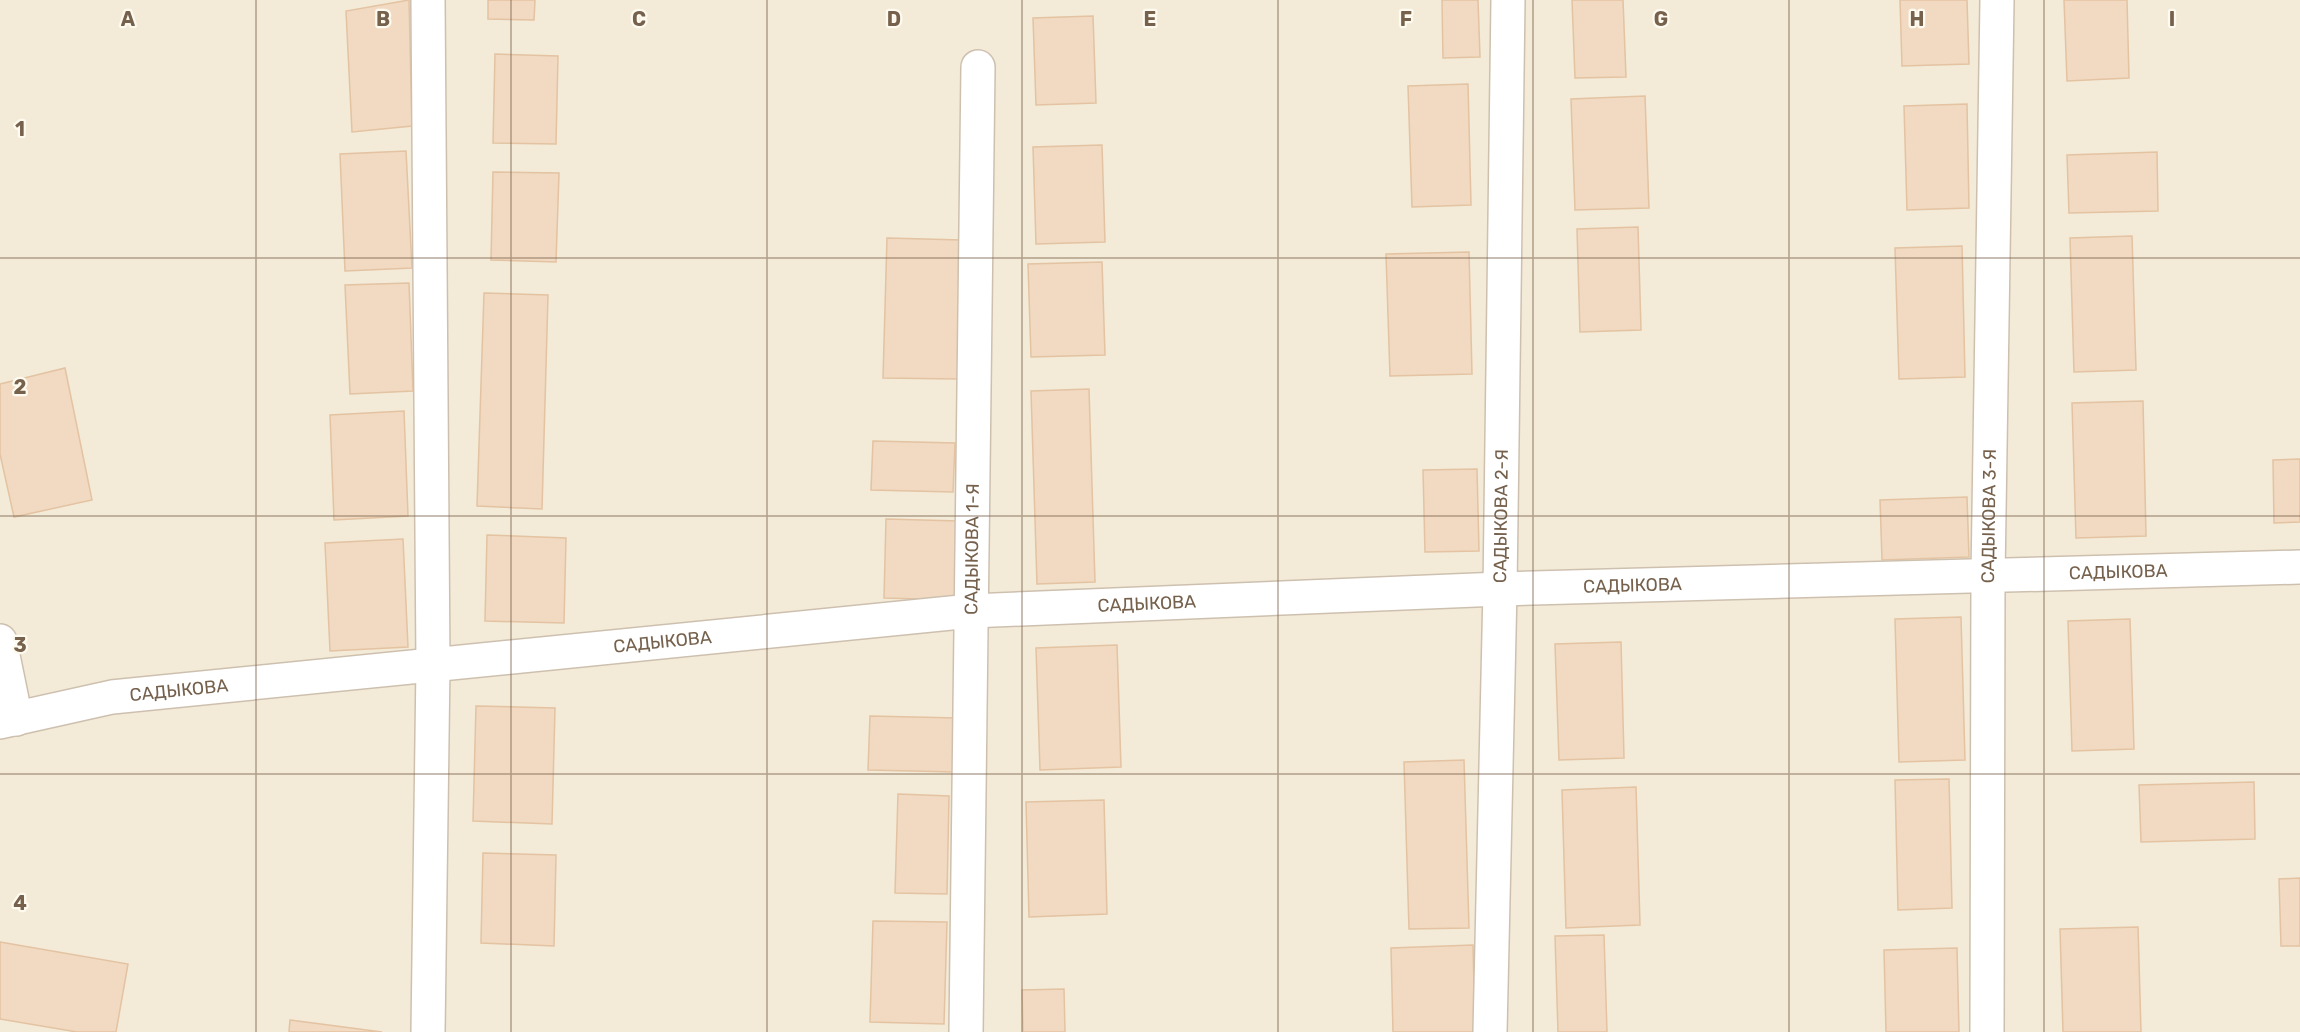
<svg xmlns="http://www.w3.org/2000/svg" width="2300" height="1032" font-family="Rubik,sans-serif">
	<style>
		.residential { fill: #f3ead7 }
		.building { fill: #f1dac1; stroke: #e3c3a2; stroke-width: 1.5 }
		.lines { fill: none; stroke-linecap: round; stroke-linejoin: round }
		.street-casing { stroke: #cec0af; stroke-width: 36 }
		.street { stroke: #fff; stroke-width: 33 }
		.grid { fill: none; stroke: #76614d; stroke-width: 1.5; stroke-opacity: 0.55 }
		.labels { text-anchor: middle; stroke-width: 4.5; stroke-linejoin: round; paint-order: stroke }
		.street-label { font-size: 18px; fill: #76614d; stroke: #fefaef }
		.grid-label { font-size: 20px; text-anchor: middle; font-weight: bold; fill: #76614d; stroke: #fefaef; stroke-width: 4.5; stroke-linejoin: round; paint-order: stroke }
	</style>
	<rect width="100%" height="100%" fill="#fcf7e9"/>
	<rect class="residential" x="0" y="0" width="2300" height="1032"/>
	<g class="building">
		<path d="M 409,0 L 412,126 L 352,132 L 346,11 Z"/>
		<path d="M 488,0 L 535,0 L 534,20 L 488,19 Z"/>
		<path d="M 1442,0 L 1478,0 L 1480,57 L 1443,58 Z"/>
		<path d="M 1572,0 L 1623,0 L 1626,77 L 1575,78 Z"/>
		<path d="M 1900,0 L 1967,0 L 1969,64 L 1902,66 Z"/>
		<path d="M 2064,0 L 2127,0 L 2129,78 L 2067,81 Z"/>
		<path d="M 1093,16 L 1096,103 L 1036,105 L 1033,18 Z"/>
		<path d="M 495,54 L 558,56 L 556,144 L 493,143 Z"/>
		<path d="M 1468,84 L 1471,205 L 1412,207 L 1408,86 Z"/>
		<path d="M 1645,96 L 1649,208 L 1575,210 L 1571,99 Z"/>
		<path d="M 1967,104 L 1969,208 L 1907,210 L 1904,106 Z"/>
		<path d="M 1102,145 L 1105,242 L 1036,244 L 1033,147 Z"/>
		<path d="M 406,151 L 412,268 L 345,271 L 340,154 Z"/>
		<path d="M 2157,152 L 2158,211 L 2069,213 L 2067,155 Z"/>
		<path d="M 493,172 L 559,173 L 556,262 L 491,260 Z"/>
		<path d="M 1638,227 L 1641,330 L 1580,332 L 1577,229 Z"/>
		<path d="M 2132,236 L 2136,370 L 2074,372 L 2070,238 Z"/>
		<path d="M 887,238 L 961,240 L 958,379 L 883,378 Z"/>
		<path d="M 1962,246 L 1965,377 L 1899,379 L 1895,248 Z"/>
		<path d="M 1469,252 L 1472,374 L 1390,376 L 1386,254 Z"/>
		<path d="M 1102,262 L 1105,355 L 1031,357 L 1028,264 Z"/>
		<path d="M 409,283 L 413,391 L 350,394 L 345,285 Z"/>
		<path d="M 484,293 L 548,295 L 542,509 L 477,506 Z"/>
		<path d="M 65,368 L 92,500 L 14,517 L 0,454 L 0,384 Z"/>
		<path d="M 1089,389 L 1095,582 L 1037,584 L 1031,391 Z"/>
		<path d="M 2143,401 L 2146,536 L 2076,538 L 2072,403 Z"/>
		<path d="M 404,411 L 408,516 L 334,520 L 330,415 Z"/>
		<path d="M 873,441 L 955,443 L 953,492 L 871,490 Z"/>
		<path d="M 2300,459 L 2300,522 L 2274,523 L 2273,460 Z"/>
		<path d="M 1477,469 L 1479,551 L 1425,552 L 1423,470 Z"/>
		<path d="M 1967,497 L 1969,557 L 1882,560 L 1880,500 Z"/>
		<path d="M 886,519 L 958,521 L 956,600 L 884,598 Z"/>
		<path d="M 487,535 L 566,538 L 564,623 L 485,621 Z"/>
		<path d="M 403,539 L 408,647 L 330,651 L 325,543 Z"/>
		<path d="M 1961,617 L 1965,760 L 1899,762 L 1895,619 Z"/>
		<path d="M 2130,619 L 2134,749 L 2072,751 L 2068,621 Z"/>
		<path d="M 1621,642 L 1624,758 L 1559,760 L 1555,644 Z"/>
		<path d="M 1117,645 L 1121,767 L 1040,770 L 1036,648 Z"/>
		<path d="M 476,706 L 555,708 L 552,824 L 473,821 Z"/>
		<path d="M 870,716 L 957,718 L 955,772 L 868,770 Z"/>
		<path d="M 1464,760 L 1469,928 L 1409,929 L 1404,762 Z"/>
		<path d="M 1949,779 L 1952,908 L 1898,910 L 1895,780 Z"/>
		<path d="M 2254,782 L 2255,839 L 2141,842 L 2139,785 Z"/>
		<path d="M 1636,787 L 1640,925 L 1566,928 L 1562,790 Z"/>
		<path d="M 898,794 L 949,796 L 947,894 L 895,893 Z"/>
		<path d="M 1104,800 L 1107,914 L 1029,917 L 1026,802 Z"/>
		<path d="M 483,853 L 556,855 L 554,946 L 481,943 Z"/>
		<path d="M 2300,878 L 2300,946 L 2281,946 L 2279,879 Z"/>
		<path d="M 873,921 L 947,922 L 944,1024 L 870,1022 Z"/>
		<path d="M 2138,927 L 2141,1032 L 2063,1032 L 2060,929 Z"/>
		<path d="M 1604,935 L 1607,1032 L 1558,1032 L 1555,936 Z"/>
		<path d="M 0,942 L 128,964 L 116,1032 L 77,1032 L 0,1019 Z"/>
		<path d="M 1473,945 L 1475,1032 L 1393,1032 L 1391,948 Z"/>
		<path d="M 1957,948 L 1959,1032 L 1886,1032 L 1884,950 Z"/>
		<path d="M 1064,989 L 1065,1032 L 1023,1032 L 1022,990 Z"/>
		<path d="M 290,1020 L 382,1032 L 289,1032 Z"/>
	</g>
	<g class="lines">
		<defs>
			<g id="street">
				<path d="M 428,0 L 433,665 L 428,1032"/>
				<path d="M 0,641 L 16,719"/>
				<path id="s1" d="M 0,722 L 112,697 L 971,611 L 1500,589 L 2300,567"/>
				<path id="s2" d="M 966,1032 L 978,67"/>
				<path id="s3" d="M 1490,1032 L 1500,589 L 1508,0"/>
				<path id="s4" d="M 1987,1032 L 1988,576 L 1997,0"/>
			</g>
		</defs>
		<use href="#street" class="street-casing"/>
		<use href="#street" class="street"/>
	</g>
	<path class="grid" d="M 256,0 L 256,1032M 511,0 L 511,1032M 767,0 L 767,1032M 1022,0 L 1022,1032M 1278,0 L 1278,1032M 1533,0 L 1533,1032M 1789,0 L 1789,1032M 2044,0 L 2044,1032M 0,258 L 2300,258M 0,516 L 2300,516M 0,774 L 2300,774"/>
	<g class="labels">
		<g class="street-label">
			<text dy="6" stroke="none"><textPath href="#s3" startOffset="516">САДЫКОВА 2-Я</textPath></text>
			<text dy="6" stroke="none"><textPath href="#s4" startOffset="516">САДЫКОВА 3-Я</textPath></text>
			<text dy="6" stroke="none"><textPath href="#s2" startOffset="483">САДЫКОВА 1-Я</textPath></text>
			<text dy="6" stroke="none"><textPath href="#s1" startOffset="2126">САДЫКОВА</textPath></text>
			<text dy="6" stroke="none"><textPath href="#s1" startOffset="1640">САДЫКОВА</textPath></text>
			<text dy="6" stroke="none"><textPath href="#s1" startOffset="1154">САДЫКОВА</textPath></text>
			<text dy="6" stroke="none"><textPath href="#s1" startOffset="668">САДЫКОВА</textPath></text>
			<text dy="6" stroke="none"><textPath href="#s1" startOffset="182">САДЫКОВА</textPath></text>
		</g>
	</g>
	<g class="grid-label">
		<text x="128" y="26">A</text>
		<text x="383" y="26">B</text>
		<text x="639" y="26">C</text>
		<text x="894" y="26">D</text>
		<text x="1150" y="26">E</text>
		<text x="1406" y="26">F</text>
		<text x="1661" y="26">G</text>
		<text x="1917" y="26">H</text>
		<text x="2172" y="26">I</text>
		<text x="20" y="136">1</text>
		<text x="20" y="394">2</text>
		<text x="20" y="652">3</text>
		<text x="20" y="910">4</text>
	</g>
</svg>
